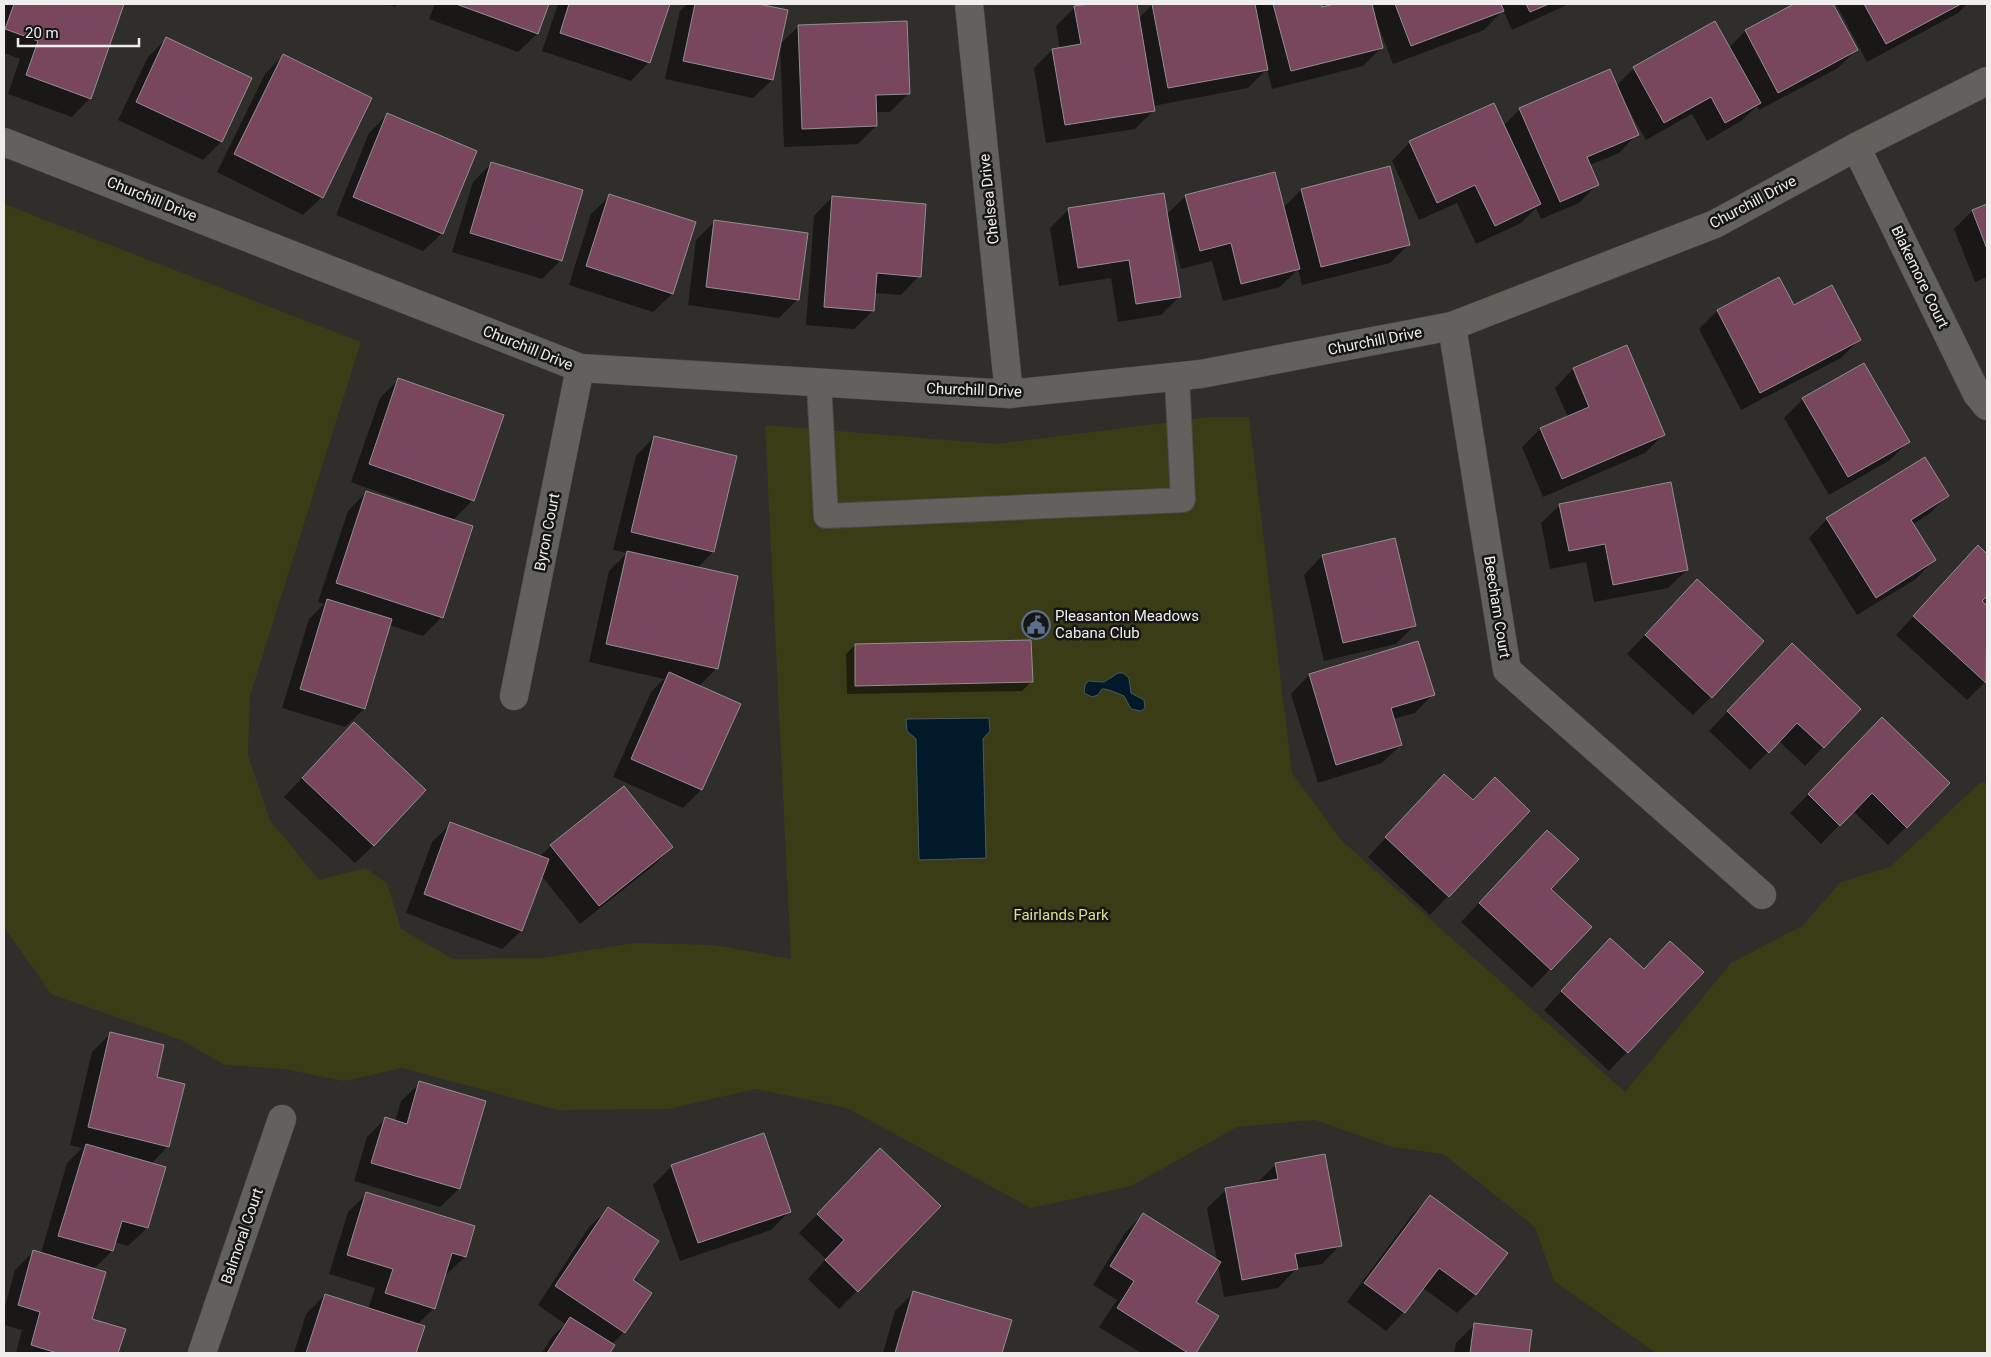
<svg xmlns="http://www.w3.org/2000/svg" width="1991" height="1357" font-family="Roboto,sans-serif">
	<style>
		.green { fill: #3a3c16 }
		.water { fill: #021929; stroke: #495964 }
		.shadow { fill: #0007; fill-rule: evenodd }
		.building { fill: #78475d; stroke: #938e90 }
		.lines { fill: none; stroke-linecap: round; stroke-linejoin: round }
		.lane-casing { stroke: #4b4a47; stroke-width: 26 }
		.street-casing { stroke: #4b4a47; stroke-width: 29 }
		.lane { stroke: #62615d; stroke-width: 24 }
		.street { stroke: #62615d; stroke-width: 28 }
		.labels { text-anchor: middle; stroke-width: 5; stroke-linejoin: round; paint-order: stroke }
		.street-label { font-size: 15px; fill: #efeeec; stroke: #161614 }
		.poi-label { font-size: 15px; fill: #efeeec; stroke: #161614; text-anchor: start }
		.park-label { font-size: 15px; fill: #dce090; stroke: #161614 }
	</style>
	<rect width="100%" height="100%" fill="#2f2e2a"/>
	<path class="green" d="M 4,204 L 361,342 L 250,696 L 248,755 L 270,820 L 319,880 L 365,868 L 387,883 L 401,929 L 453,959 L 541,958 L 634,943 L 714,945 L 791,959 L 765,425 L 996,444 L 1211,417 L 1249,417 L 1292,773 L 1342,841 L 1625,1092 L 1731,963 L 1802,926 L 1841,882 L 1890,867 L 1980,783 L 1987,783 L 1987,1353 L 1656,1353 L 1554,1281 L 1535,1227 L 1443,1154 L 1392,1147 L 1315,1120 L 1237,1127 L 1131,1186 L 1031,1208 L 847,1108 L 756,1089 L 668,1109 L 558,1110 L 402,1068 L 344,1081 L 284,1069 L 225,1065 L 181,1040 L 51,994 L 4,927 Z"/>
	<g class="water">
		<path d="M 1118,673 L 1123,673 L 1129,678 L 1131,693 L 1144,700 L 1145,708 L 1141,711 L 1131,709 L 1124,696 C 1119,694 1106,688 1102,689 L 1098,695 L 1092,697 L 1084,693 L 1085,685 L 1088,681 L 1104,682 Z"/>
		<path d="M 989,718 L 990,731 L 983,739 L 986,858 L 919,860 L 916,739 L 907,731 L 906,719 Z"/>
	</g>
	<g class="shadow">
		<path d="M 4,4 L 123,4 L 90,98 L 72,117 L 8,94 L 20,59 L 4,53 Z"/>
		<path d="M 388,4 L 398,4 L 395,7 Z"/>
		<path d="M 435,4 L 547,4 L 537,34 L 518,52 L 429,19 Z"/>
		<path d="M 558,4 L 669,4 L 649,62 L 631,81 L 542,51 Z"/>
		<path d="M 687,4 L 752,4 L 787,11 L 772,80 L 753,98 L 665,79 L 680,11 Z"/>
		<path d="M 1096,4 L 1136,4 L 1138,19 L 1152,5 L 1161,4 L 1320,4 L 1321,8 L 1339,4 L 1569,4 L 1512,30 L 1503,10 L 1484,30 L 1393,64 L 1378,25 L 1376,25 L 1382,47 L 1363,66 L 1272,89 L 1267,69 L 1248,88 L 1153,106 L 1154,110 L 1135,129 L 1046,143 L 1034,68 L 1052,50 L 1060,49 L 1056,26 L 1075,7 Z"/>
		<path d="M 1797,4 L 1832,4 L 1856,50 L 1838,68 L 1759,110 L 1757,106 L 1741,121 L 1707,141 L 1692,114 L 1646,140 L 1628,109 L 1627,110 L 1637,134 L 1619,153 L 1590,165 L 1598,184 L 1579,203 L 1541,219 L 1536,208 L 1521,223 L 1476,244 L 1457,203 L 1419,220 L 1392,161 L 1410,142 L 1503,126 L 1520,109 L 1616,86 L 1634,68 L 1729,48 L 1745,31 Z"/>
		<path d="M 1836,4 L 1967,4 L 1958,13 L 1867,62 Z"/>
		<path d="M 799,26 L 909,93 L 890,112 L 875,112 L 876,126 L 858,144 L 784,147 L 780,44 Z"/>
		<path d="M 166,39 L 251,79 L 221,142 L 203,160 L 118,120 L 148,57 Z"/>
		<path d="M 284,55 L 322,197 L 303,215 L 217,172 L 265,74 Z"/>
		<path d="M 387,115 L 442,233 L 423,251 L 336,215 L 369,133 Z"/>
		<path d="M 491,164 L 561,260 L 542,279 L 452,252 L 473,182 Z"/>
		<path d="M 1301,190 L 1408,245 L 1390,263 L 1302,285 L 1298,269 L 1280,287 L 1223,301 L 1212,261 L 1181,269 L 1170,227 L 1168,227 L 1180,296 L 1161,315 L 1118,322 L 1111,278 L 1059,286 L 1050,228 L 1069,209 L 1166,215 L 1186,196 L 1283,208 Z"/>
		<path d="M 610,196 L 672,294 L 653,312 L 569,285 L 591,214 Z"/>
		<path d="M 832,197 L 919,276 L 901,295 L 874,293 L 873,311 L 854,329 L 806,325 L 814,216 Z"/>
		<path d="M 1987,205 L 1987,277 L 1975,282 L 1954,229 L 1972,211 Z"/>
		<path d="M 715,221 L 798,299 L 779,318 L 688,305 L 696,240 Z"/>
		<path d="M 1779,279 L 1794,306 L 1859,340 L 1841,358 L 1741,410 L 1699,329 L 1717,311 Z"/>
		<path d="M 1626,347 L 1664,434 L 1645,453 L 1543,497 L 1522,447 L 1540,429 L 1568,417 L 1555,388 L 1573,369 ZM 1575,376 L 1577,376 L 1593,412 L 1591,413 Z"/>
		<path d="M 1864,364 L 1909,441 L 1890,460 L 1829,495 L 1784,418 L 1803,399 Z"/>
		<path d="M 399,379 L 473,500 L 453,520 L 471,526 L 441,618 L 423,636 L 389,625 L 364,709 L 345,727 L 282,708 L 309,619 L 324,604 L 318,602 L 348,511 L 366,492 L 436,515 L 436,513 L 351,482 L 380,398 Z"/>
		<path d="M 654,437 L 713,552 L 697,568 L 717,668 L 699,686 L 701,790 L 683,808 L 613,777 L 651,692 L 664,679 L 589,662 L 609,571 L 627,553 L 613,550 L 636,456 Z"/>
		<path d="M 1947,496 L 1929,514 L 1913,524 L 1934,560 L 1916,579 L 1857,615 L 1809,538 L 1827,519 Z"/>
		<path d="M 1560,505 L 1687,570 L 1668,588 L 1594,602 L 1586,562 L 1550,569 L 1541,523 Z"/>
		<path d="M 1394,539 L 1415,625 L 1396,644 L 1324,661 L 1304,575 L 1322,556 Z"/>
		<path d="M 1978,547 L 1987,555 L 1987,594 L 1980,602 L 1987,608 L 1987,680 L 1967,700 L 1896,635 Z"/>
		<path d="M 1679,599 L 1711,697 L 1693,715 L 1627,654 Z"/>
		<path d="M 855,645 L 1031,682 L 1022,691 L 847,694 L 846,654 Z"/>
		<path d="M 1774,663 L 1859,709 L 1805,766 L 1779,741 L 1750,770 L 1709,731 Z"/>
		<path d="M 1309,675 L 1433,694 L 1415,713 L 1393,719 L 1401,745 L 1382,763 L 1318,783 L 1291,694 Z"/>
		<path d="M 1864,737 L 1906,827 L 1888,845 L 1853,811 L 1821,844 L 1790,813 Z"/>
		<path d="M 336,742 L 374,845 L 355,863 L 284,797 Z"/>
		<path d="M 1426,794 L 1529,811 L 1430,915 L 1368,857 Z"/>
		<path d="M 451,824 L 539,857 L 551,846 L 672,847 L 653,866 L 580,924 L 541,875 L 521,931 L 502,949 L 406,913 L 432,842 Z"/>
		<path d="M 1529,850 L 1549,889 L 1590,927 L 1532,988 L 1461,922 Z"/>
		<path d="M 1592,958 L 1644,970 L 1627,1052 L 1609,1071 L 1544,1010 Z"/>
		<path d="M 111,1033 L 155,1078 L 168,1146 L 151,1164 L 164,1168 L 147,1228 L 128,1246 L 115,1242 L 112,1251 L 94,1269 L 91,1320 L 124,1329 L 117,1353 L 16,1353 L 22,1330 L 4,1325 L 4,1310 L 15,1270 L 34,1251 L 41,1253 L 67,1163 L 82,1148 L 70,1145 L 92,1052 Z"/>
		<path d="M 420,1083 L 459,1189 L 440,1207 L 354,1181 L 367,1137 L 385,1119 L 395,1122 L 401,1101 Z"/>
		<path d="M 1276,1164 L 1340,1245 L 1322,1264 L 1297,1268 L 1278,1288 L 1224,1297 L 1218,1265 L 1194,1302 L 1217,1316 L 1194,1353 L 1141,1353 L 1099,1327 L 1117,1300 L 1093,1285 L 1125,1233 L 1143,1215 L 1217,1261 L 1207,1208 L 1226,1190 L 1257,1183 Z"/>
		<path d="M 672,1166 L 790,1211 L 771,1230 L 680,1261 L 653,1185 Z"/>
		<path d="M 862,1168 L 857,1291 L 839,1309 L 808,1279 L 826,1259 L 799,1233 Z"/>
		<path d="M 367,1194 L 465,1257 L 446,1275 L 444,1274 L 434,1308 L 417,1325 L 423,1327 L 415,1353 L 294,1353 L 306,1314 L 325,1295 L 368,1309 L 375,1288 L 329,1274 L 348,1212 Z"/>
		<path d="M 1430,1197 L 1475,1295 L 1457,1313 L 1423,1288 L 1404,1312 L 1386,1331 L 1347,1302 L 1412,1215 Z"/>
		<path d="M 608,1209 L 631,1280 L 624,1332 L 612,1344 L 614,1346 L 609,1353 L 542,1353 L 552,1337 L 565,1324 L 538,1305 L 589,1227 Z"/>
		<path d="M 914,1292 L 1010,1321 L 1001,1353 L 883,1353 L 895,1311 Z"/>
		<path d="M 1474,1325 L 1530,1332 L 1528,1353 L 1454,1353 L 1456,1343 Z"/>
	</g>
	<g class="building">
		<path d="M 14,4 L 124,4 L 91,99 L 26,75 L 38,41 L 5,29 Z"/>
		<path d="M 456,4 L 549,4 L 538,34 Z"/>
		<path d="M 569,4 L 670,4 L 650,63 L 560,33 Z"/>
		<path d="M 695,4 L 758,4 L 788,10 L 773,80 L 683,61 Z"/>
		<path d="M 1089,4 L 1137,4 L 1155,111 L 1065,125 L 1052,49 L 1081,44 L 1074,6 Z"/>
		<path d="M 1152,4 L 1255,4 L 1268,70 L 1168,88 Z"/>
		<path d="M 1273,4 L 1322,4 L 1322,7 L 1334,4 L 1372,4 L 1383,48 L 1291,71 Z"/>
		<path d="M 1395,4 L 1501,4 L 1504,11 L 1411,46 Z"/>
		<path d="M 1526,4 L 1549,4 L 1530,12 Z"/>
		<path d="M 1794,4 L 1833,4 L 1858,50 L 1778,93 L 1745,30 Z"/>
		<path d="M 1864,4 L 1961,4 L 1886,44 Z"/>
		<path d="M 907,21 L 910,94 L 876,95 L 877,126 L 802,129 L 798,25 Z"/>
		<path d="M 1715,21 L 1761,103 L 1725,123 L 1711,97 L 1664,123 L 1633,67 Z"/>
		<path d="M 166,37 L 252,78 L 222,142 L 136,102 Z"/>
		<path d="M 283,54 L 372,98 L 323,198 L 234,154 Z"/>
		<path d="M 1610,69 L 1639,135 L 1587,157 L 1599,185 L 1560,202 L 1519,108 Z"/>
		<path d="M 1494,103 L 1541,204 L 1495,226 L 1475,185 L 1437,203 L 1409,141 Z"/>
		<path d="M 387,113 L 477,151 L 443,234 L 353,197 Z"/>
		<path d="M 491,162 L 583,190 L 562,261 L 470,233 Z"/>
		<path d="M 1390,166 L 1410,245 L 1321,267 L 1301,189 Z"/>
		<path d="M 1275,172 L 1300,269 L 1241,284 L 1231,243 L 1200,251 L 1185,195 Z"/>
		<path d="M 1164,193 L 1181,297 L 1136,304 L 1129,260 L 1078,268 L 1068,208 Z"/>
		<path d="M 609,194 L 696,222 L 673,294 L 586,266 Z"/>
		<path d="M 832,196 L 926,204 L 921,277 L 877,273 L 874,311 L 824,307 Z"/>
		<path d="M 1987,204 L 1987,249 L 1972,210 Z"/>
		<path d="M 714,220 L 808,233 L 799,300 L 706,287 Z"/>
		<path d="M 1779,277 L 1794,305 L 1832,285 L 1861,340 L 1760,393 L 1717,310 Z"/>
		<path d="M 1627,345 L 1665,435 L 1562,479 L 1540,428 L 1589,407 L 1573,368 Z"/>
		<path d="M 1864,363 L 1910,442 L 1848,477 L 1802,398 Z"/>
		<path d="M 398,378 L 504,415 L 474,501 L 369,464 Z"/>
		<path d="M 654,436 L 737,456 L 714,552 L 631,532 Z"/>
		<path d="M 1925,457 L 1949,496 L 1911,520 L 1936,560 L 1876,598 L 1826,518 Z"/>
		<path d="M 1671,482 L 1688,570 L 1613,585 L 1605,544 L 1569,551 L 1559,504 Z"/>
		<path d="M 366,491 L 473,526 L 443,618 L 336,583 Z"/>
		<path d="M 1395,538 L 1416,626 L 1343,643 L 1322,555 Z"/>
		<path d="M 1978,545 L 1987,554 L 1987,596 L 1982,601 L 1987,606 L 1986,683 L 1913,616 Z"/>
		<path d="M 627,551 L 738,576 L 718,669 L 606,644 Z"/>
		<path d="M 1697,579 L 1764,641 L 1712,698 L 1645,635 Z"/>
		<path d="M 327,599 L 392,619 L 365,709 L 300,689 Z"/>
		<path d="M 1031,640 L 1033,682 L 855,686 L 855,644 Z"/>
		<path d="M 1418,641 L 1435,695 L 1391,708 L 1402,745 L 1336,765 L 1309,674 Z"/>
		<path d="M 1792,643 L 1861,709 L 1824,748 L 1797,723 L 1769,753 L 1727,711 Z"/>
		<path d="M 669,672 L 741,704 L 702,790 L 631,759 Z"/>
		<path d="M 1882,717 L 1950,783 L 1907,828 L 1872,793 L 1840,826 L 1808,794 Z"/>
		<path d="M 354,722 L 426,790 L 374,846 L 302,778 Z"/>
		<path d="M 1444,774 L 1473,800 L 1495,777 L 1530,811 L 1449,897 L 1385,837 Z"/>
		<path d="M 624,786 L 673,847 L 599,906 L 550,845 Z"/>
		<path d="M 450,822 L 549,859 L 522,931 L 424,894 Z"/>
		<path d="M 1547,830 L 1579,859 L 1551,889 L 1592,927 L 1551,970 L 1479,903 Z"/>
		<path d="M 1610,938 L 1644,969 L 1670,941 L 1704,972 L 1628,1053 L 1561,991 Z"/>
		<path d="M 110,1032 L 164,1045 L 157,1077 L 185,1084 L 169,1147 L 88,1127 Z"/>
		<path d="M 419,1081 L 486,1101 L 460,1189 L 371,1163 L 385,1117 L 407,1124 Z"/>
		<path d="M 764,1133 L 791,1212 L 698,1243 L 671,1165 Z"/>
		<path d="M 86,1144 L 166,1167 L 148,1228 L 122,1221 L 113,1251 L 58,1236 Z"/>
		<path d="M 880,1148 L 941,1206 L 858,1292 L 825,1260 L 844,1240 L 817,1214 Z"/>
		<path d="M 1325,1154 L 1342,1246 L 1295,1254 L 1298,1269 L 1242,1280 L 1225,1188 L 1278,1179 L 1275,1163 Z"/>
		<path d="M 366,1192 L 475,1226 L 466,1257 L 452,1253 L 435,1309 L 385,1293 L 393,1269 L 347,1255 Z"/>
		<path d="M 1430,1195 L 1508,1253 L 1476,1295 L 1439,1268 L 1405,1313 L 1364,1283 Z"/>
		<path d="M 608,1207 L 659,1241 L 633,1280 L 652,1293 L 625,1333 L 555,1286 Z"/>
		<path d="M 1143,1213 L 1221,1262 L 1196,1302 L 1219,1316 L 1196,1353 L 1188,1353 L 1117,1308 L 1134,1281 L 1110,1266 Z"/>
		<path d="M 33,1250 L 106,1272 L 92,1319 L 126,1329 L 118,1353 L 57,1353 L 31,1345 L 40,1312 L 18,1305 Z"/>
		<path d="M 913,1291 L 1012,1320 L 1002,1353 L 895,1353 Z"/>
		<path d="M 325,1294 L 425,1326 L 416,1353 L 306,1353 Z"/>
		<path d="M 570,1317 L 615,1345 L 610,1353 L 547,1353 Z"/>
		<path d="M 1474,1323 L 1532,1330 L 1529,1353 L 1470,1353 Z"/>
	</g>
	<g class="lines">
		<defs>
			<path id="lane" d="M 819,383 L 826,516 L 1183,500 L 1177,377"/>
			<g id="street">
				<path d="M 969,4 L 1009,394"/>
				<path d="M 4,142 L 580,368 L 1009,394 L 1201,374 L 1452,326 L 1715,224 L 1856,147 L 1987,81"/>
				<path d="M 1856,147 L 1977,394 L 1987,406"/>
				<path d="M 1452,326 L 1507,670 L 1762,895"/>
				<path d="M 514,696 L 580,368"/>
				<path d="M 202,1353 L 282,1119"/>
			</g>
		</defs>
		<use href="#lane" class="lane-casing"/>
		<use href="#street" class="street-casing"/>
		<use href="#lane" class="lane"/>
		<use href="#street" class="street"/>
	</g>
	<defs>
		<symbol id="civic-ring" viewBox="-11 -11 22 22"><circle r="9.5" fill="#161614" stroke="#5c6f8a" stroke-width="1.5"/><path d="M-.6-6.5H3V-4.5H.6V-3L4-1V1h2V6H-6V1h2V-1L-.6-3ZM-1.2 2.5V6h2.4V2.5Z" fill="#5c6f8a"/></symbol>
	</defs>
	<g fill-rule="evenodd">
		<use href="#civic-ring" x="1020" y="609" width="32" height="32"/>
	</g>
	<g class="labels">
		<g class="street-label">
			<text transform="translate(152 199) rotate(22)" y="5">Churchill Drive</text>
			<text transform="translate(989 199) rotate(-96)" y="5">Chelsea Drive</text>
			<text transform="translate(1753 202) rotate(-28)" y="5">Churchill Drive</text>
			<text transform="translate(1920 277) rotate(64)" y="5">Blakemore Court</text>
			<text transform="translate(1375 341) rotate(-11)" y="5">Churchill Drive</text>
			<text transform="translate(528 348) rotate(22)" y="5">Churchill Drive</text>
			<text transform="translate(974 390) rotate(2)" y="5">Churchill Drive</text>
			<text transform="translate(547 532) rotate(-79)" y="5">Byron Court</text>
			<text transform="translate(1497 607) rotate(81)" y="5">Beecham Court</text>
			<text transform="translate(242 1236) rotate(-71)" y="5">Balmoral Court</text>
		</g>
		<g class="poi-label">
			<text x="1055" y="621">Pleasanton Meadows<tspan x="1055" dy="17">Cabana Club</tspan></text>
		</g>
		<g class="park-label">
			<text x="1061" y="920">Fairlands Park</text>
		</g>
	</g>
	<rect width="1991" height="1357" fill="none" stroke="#efeeec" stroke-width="10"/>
	<path d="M18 38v8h121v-8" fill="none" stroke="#efeeec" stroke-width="2.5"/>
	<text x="25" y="38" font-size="15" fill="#efeeec" stroke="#161614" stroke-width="4" paint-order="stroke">20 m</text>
</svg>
